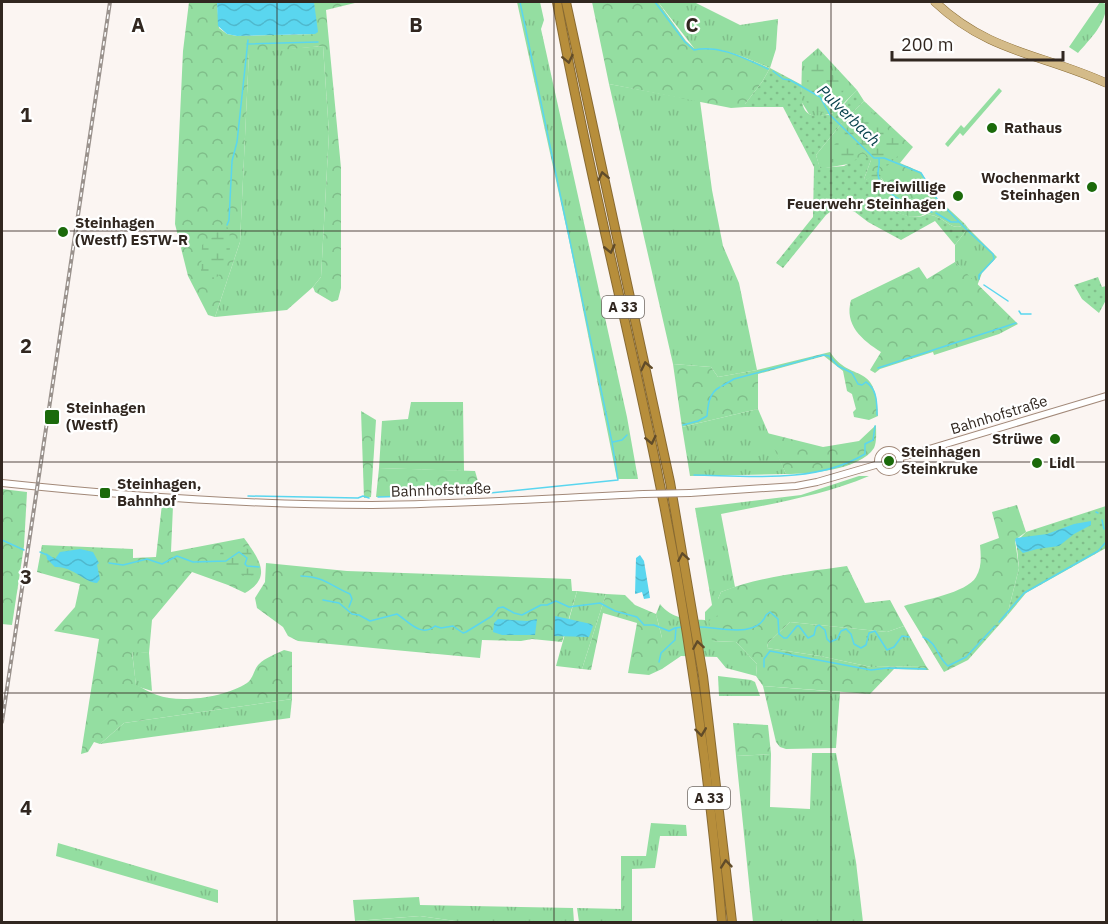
<svg xmlns="http://www.w3.org/2000/svg" width="1108" height="924" font-family="'IBM Plex Sans',sans-serif">
	<style>
		.grass { fill: url(#grass-tufts) }
		.forest { fill: url(#forest-crowns) }
		.wetland { fill: url(#wetland-marsh) }
		.park { fill: url(#park-dots) }
		.pitch { fill: #94dea1 }
		.water { fill: url(#water-waves) }
		.lines { fill: none; stroke-linecap: round; stroke-linejoin: round }
		.stream { stroke: #5ad6ef; stroke-width: 1.5 }
		.minor-casing { stroke: #a28979; stroke-width: 8 }
		.major-casing { stroke: #886a32; stroke-width: 9 }
		.highway-casing { stroke: #886a32; stroke-width: 10 }
		.minor { stroke: #fff; stroke-width: 6 }
		.major { stroke: #d4bb89; stroke-width: 8 }
		.highway { stroke: #b78e3b; stroke-width: 8 }
		.rail-casing { stroke: #9a928d; stroke-width: 4 }
		.rail { stroke: #fff; stroke-width: 1.5; stroke-dasharray: 4.5; stroke-linecap: butt }
		.minor-bridge-casing { stroke: #a28979; stroke-width: 8; stroke-linecap: butt }
		.minor-bridge { stroke: #fff; stroke-width: 6 }
		.oneway { stroke: #604b29 }
		.grid { fill: none; stroke: #312720; stroke-width: 1.5; stroke-opacity: 0.55 }
		.poi-dot { fill: #1b6a0b; stroke: #fff; stroke-width: 2 }
		.labels { text-anchor: middle; stroke-width: 4.5; stroke-linejoin: round; paint-order: stroke }
		.shield { fill: #fff; stroke: #6f6863; stroke-width: 1.5 }
		.shield-label { font-size: 14px; font-weight: bold; fill: #312720 }
		.poi-label { font-size: 15px; font-weight: bold; fill: #312720; stroke: #fff; text-anchor: start }
		.street-label { font-size: 15px; fill: #312720; stroke: #fff }
		.water-label { font-size: 16px; font-style: italic; fill: #08424d; stroke: #fff }
		.grid-label { font-size: 20px; text-anchor: middle; font-weight: bold; fill: #312720; stroke: #fff; stroke-width: 4.5; stroke-linejoin: round; paint-order: stroke }
	</style>
	<defs>
		<pattern id="grass-tufts" width="24" height="20" patternUnits="userSpaceOnUse" patternTransform="scale(1.5)"><rect width="24" height="20" fill="#94dea1"/><path d="M3 7l-1-3M5 7V3M7 7l1-3M15 17l-1-3M17 17v-4M19 17l1-3" fill="none" stroke="#80be8a"/></pattern>
		<pattern id="forest-crowns" width="20" height="18" patternUnits="userSpaceOnUse" patternTransform="scale(1.5)"><rect width="20" height="18" fill="#94dea1"/><path d="M2 6a3 3 0 1 1 6 0M12 15a3 3 0 1 1 6 0" fill="none" stroke="#80be8a"/></pattern>
		<pattern id="wetland-marsh" width="20" height="14" patternUnits="userSpaceOnUse" patternTransform="scale(1.5)"><rect width="20" height="14" fill="#94dea1"/><path d="M1 5h8M5 5V1M11 12h8M15 12V8" fill="none" stroke="#80be8a"/></pattern>
		<pattern id="park-dots" width="8" height="8" patternUnits="userSpaceOnUse" patternTransform="scale(1.5)"><rect width="8" height="8" fill="#94dea1"/><path d="M2 2h.1M6 6h.1" fill="none" stroke="#80be8a" stroke-width="1.8" stroke-linecap="round"/></pattern>
		<pattern id="water-waves" width="16" height="10" patternUnits="userSpaceOnUse" patternTransform="scale(1.5)"><rect width="16" height="10" fill="#5ad6ef"/><path d="M0 5q4-4 8 0t8 0" fill="none" stroke="#4fb8cd"/></pattern>
	</defs>
	<rect width="100%" height="100%" fill="#fbf5f2"/>
	<g class="grass">
		<path d="M 517,2 L 540,2 L 544,20 L 541,29 L 627,417 L 638,479 L 617,479 L 569,240 Z"/>
		<path d="M 658,2 L 694,2 L 740,25 L 778,19 L 776,49 L 770,68 C 744,57 723,47 694,48 Z"/>
		<path d="M 1100,2 L 1106,4 C 1107,23 1090,39 1078,53 L 1069,47 Z"/>
		<path d="M 323,46 L 329,133 L 321,277 L 313,287 L 287,310 L 215,317 L 240,242 L 249,52 Z"/>
		<path d="M 818,48 L 857,90 L 834,113 L 816,117 L 809,114 L 801,101 L 802,62 Z"/>
		<path d="M 609,84 L 700,101 L 712,190 L 723,246 L 739,283 L 757,370 L 718,377 L 711,367 L 673,364 Z"/>
		<path d="M 968,228 L 997,257 L 982,273 L 977,286 L 955,262 L 955,245 Z"/>
		<path d="M 411,402 L 463,402 L 464,471 L 379,468 L 382,421 L 408,419 Z"/>
		<path d="M 758,409 L 786,474 L 690,476 L 682,427 Z"/>
		<path d="M 859,476 L 869,476 C 822,496 770,504 721,514 L 735,587 L 721,592 L 718,599 L 718,615 L 712,641 L 736,642 L 757,664 L 756,676 L 726,668 L 717,657 L 681,656 L 662,669 L 662,638 L 656,614 L 660,604 C 672,619 687,619 705,620 L 705,612 L 712,605 L 695,508 L 801,495 Z"/>
		<path d="M 577,591 L 606,594 L 582,669 L 556,666 Z"/>
		<path d="M 790,622 L 887,632 L 904,626 L 926,666 L 871,667 L 820,656 L 767,648 L 768,643 Z"/>
		<path d="M 132,651 L 149,653 L 152,691 L 136,686 Z"/>
		<path d="M 718,676 L 751,680 L 755,682 L 760,696 L 719,696 Z"/>
		<path d="M 763,686 L 840,692 L 836,748 L 786,749 L 780,747 L 776,742 Z"/>
		<path d="M 292,699 L 290,718 L 100,744 L 124,723 Z"/>
		<path d="M 812,753 L 836,753 L 856,862 L 863,922 L 753,922 L 736,756 L 771,754 L 770,807 L 810,809 Z"/>
		<path d="M 651,823 L 686,825 L 687,836 L 660,836 L 655,868 L 632,869 L 632,922 L 579,922 L 577,908 L 621,909 L 621,856 L 646,856 Z"/>
		<path d="M 58,843 L 218,890 L 218,903 L 56,856 Z"/>
		<path d="M 419,897 L 420,905 L 573,908 L 574,922 L 462,922 L 420,916 L 355,921 L 353,900 Z"/>
	</g>
	<g class="forest">
		<path d="M 189,2 L 217,2 L 219,28 L 227,34 L 237,36 L 315,34 L 314,2 L 359,2 L 326,10 L 341,168 L 341,288 L 338,300 L 332,302 L 315,292 L 313,287 L 321,277 L 329,133 L 323,46 L 249,53 L 240,242 L 215,317 L 208,315 L 188,276 L 175,224 L 183,51 Z"/>
		<path d="M 592,2 L 658,2 L 686,41 L 694,48 C 723,47 743,57 770,68 L 762,82 L 745,104 L 745,107 L 731,108 L 609,84 Z"/>
		<path d="M 864,101 L 913,147 L 900,163 L 921,172 L 937,198 L 965,224 C 953,232 948,221 937,217 C 934,215 930,215 927,214 L 928,209 L 914,203 L 897,189 L 889,189 L 877,172 L 865,181 L 864,179 L 871,160 L 820,169 L 816,155 L 841,124 Z"/>
		<path d="M 955,262 L 1018,324 L 999,334 L 934,355 L 933,352 L 880,369 L 875,373 L 870,370 L 881,352 C 862,340 844,325 851,300 L 919,267 L 927,279 Z"/>
		<path d="M 830,352 C 851,384 877,360 878,416 L 869,420 L 854,417 L 853,412 L 856,409 L 852,394 L 847,391 L 843,371 L 824,356 L 758,374 L 758,409 L 682,427 L 673,364 L 711,367 L 718,377 L 757,370 Z"/>
		<path d="M 361,411 L 376,420 L 371,497 L 364,498 Z"/>
		<path d="M 876,425 C 876,432 877,442 874,448 C 860,470 810,474 786,474 L 767,433 L 823,447 L 859,441 Z"/>
		<path d="M 379,468 L 475,471 L 482,495 L 376,497 Z"/>
		<path d="M 2,489 L 27,492 L 24,546 L 12,625 L 2,624 Z"/>
		<path d="M 162,504 L 173,506 L 171,552 L 244,538 C 259,559 273,577 245,593 L 228,585 L 192,572 L 152,620 L 149,653 L 132,652 L 136,685 C 143,688 150,693 157,695 C 180,704 226,697 247,683 C 253,679 254,669 259,664 C 265,658 276,654 284,650 L 292,652 L 292,699 L 124,723 L 100,744 L 94,742 L 88,752 L 81,754 L 99,639 L 54,631 L 75,607 L 80,584 L 37,572 L 42,545 L 133,549 L 133,558 L 156,557 Z"/>
		<path d="M 1017,505 L 1026,532 L 1015,540 L 1019,568 L 1007,616 L 968,660 L 944,672 L 904,606 C 922,600 967,593 976,577 C 982,567 981,556 980,545 L 999,538 L 992,512 Z"/>
		<path d="M 266,563 L 347,571 L 571,579 L 572,591 L 577,591 L 562,642 L 532,639 L 521,641 L 482,640 L 480,658 L 298,641 L 288,636 L 283,627 L 257,608 L 255,598 L 265,582 Z"/>
		<path d="M 847,566 L 865,603 L 890,600 L 904,626 L 887,632 L 790,622 L 768,643 L 767,648 L 820,656 L 871,667 L 926,666 L 929,670 L 894,669 L 870,694 L 763,686 L 756,676 L 757,664 L 736,642 L 712,641 L 709,621 L 718,615 L 718,599 L 721,592 C 761,576 806,572 847,566 Z"/>
		<path d="M 606,594 L 625,595 L 635,605 L 656,614 L 662,638 L 662,669 L 649,675 L 628,673 L 637,623 L 603,613 L 591,670 L 582,669 Z"/>
		<path d="M 733,723 L 768,725 L 771,754 L 736,756 Z"/>
		<path d="M 420,916 L 462,922 L 344,922 Z"/>
	</g>
	<g class="wetland">
		<path d="M 815,62 L 818,62 L 845,86 C 842,97 836,108 826,113 L 810,110 L 806,100 L 806,90 L 809,67 Z"/>
		<path d="M 862,105 L 865,105 L 904,147 L 904,150 L 885,168 L 882,168 L 863,152 L 843,161 L 828,163 L 825,161 L 824,152 L 831,148 L 845,134 L 840,125 Z"/>
		<path d="M 875,172 L 879,172 L 883,182 L 889,189 L 902,191 L 911,201 L 926,207 L 928,211 C 918,223 899,214 888,207 C 879,188 884,191 865,181 Z"/>
		<path d="M 225,223 C 235,235 230,271 215,278 L 201,272 L 202,245 L 214,236 L 221,225 Z"/>
		<path d="M 234,544 C 252,548 251,551 256,567 C 258,575 259,568 256,576 L 237,575 L 231,578 L 225,575 L 220,554 L 224,547 Z"/>
	</g>
	<g class="park">
		<path d="M 770,68 L 802,85 C 801,102 801,120 824,115 C 827,115 831,115 833,113 C 842,109 850,96 857,90 L 864,101 L 841,124 L 816,155 L 820,168 L 844,166 L 864,155 L 871,160 L 864,179 L 881,189 L 888,207 C 899,214 916,221 927,214 C 930,215 934,215 937,217 C 948,221 953,232 965,224 L 968,228 L 955,245 L 935,221 L 901,240 L 868,222 L 855,212 L 845,208 L 834,209 L 826,215 L 783,268 L 776,263 L 813,217 L 814,167 L 783,107 L 745,107 L 745,104 L 762,82 Z"/>
		<path d="M 1098,277 L 1102,287 L 1106,286 L 1106,300 L 1099,313 L 1082,299 L 1074,285 Z"/>
		<path d="M 1106,506 L 1106,548 L 1026,593 L 1007,616 L 1019,568 L 1016,538 L 1020,538 L 1026,532 Z"/>
	</g>
	<path class="pitch" d="M 999,88 L 1002,91 L 963,136 L 960,133 L 948,147 L 945,144 L 961,125 L 964,128 Z"/>
	<g class="water">
		<path d="M 217,2 L 314,2 L 318,32 L 315,34 L 237,36 L 227,34 L 218,26 Z"/>
		<path d="M 1091,521 L 1091,525 L 1074,534 L 1059,546 L 1037,549 L 1023,553 L 1017,547 L 1015,540 L 1016,538 L 1047,534 L 1074,524 Z"/>
		<path d="M 80,549 L 93,552 L 99,563 L 97,565 L 100,579 L 97,583 C 85,583 73,566 55,567 L 47,559 L 46,553 L 55,559 L 60,552 Z"/>
		<path d="M 640,555 L 644,561 L 650,598 L 644,599 L 642,592 L 635,594 L 636,558 Z"/>
		<path d="M 555,616 L 591,624 L 593,626 L 589,637 L 554,636 Z"/>
		<path d="M 498,619 L 527,621 L 537,619 L 535,635 L 502,635 L 493,632 L 494,623 Z"/>
	</g>
	<g class="lines">
		<g class="stream">
			<path d="M 655,2 L 685,42 L 694,50 C 719,44 746,59 768,69"/>
			<path d="M 247,44 L 318,42"/>
			<path d="M 773,71 L 783,79 L 790,80 L 820,97 L 830,115 L 874,158 L 884,158 L 921,173 L 937,199 L 967,230 L 993,254 L 994,259 L 979,275 L 979,279"/>
			<path d="M 879,159 C 880,165 878,168 878,173 C 878,194 915,208 932,212"/>
			<path d="M 936,213 L 951,222 L 958,222"/>
			<path d="M 227,225 L 229,220 L 232,161 L 237,142 L 248,40"/>
			<path d="M 984,285 L 1008,301"/>
			<path d="M 1019,311 L 1021,314 L 1031,314"/>
			<path d="M 878,368 L 1016,323"/>
			<path d="M 722,386 L 734,379 L 823,355 L 829,356 L 838,366 L 852,373 L 858,384 L 862,385 L 866,382 C 877,389 877,403 877,415"/>
			<path d="M 683,425 L 698,421 L 707,416 C 708,404 709,393 720,387"/>
			<path d="M 613,442 L 622,440 L 627,435"/>
			<path d="M 694,475 C 749,476 815,484 865,454 L 865,444 L 873,440 L 875,426"/>
			<path d="M 248,496 L 358,498 L 363,496 L 369,498"/>
			<path d="M 378,497 L 480,494 L 618,480 L 612,442 L 520,2"/>
			<path d="M 1096,512 L 1098,513"/>
			<path d="M 1102,520 L 1104,529"/>
			<path d="M 2,540 L 24,550"/>
			<path d="M 40,552 L 47,555"/>
			<path d="M 109,563 L 123,565 L 147,559 L 162,564 L 177,556 L 193,562 L 226,561 L 239,552 L 247,558 L 245,564 L 247,566 L 259,567"/>
			<path d="M 301,576 C 325,577 329,585 350,594 L 352,599 L 349,607"/>
			<path d="M 323,600 L 339,603 L 352,614 L 359,615 L 370,621 L 397,614 C 408,621 421,638 435,626 L 441,628 L 453,626 L 463,633 L 466,632 L 492,616 L 498,608 L 503,607 L 514,613 L 522,615 L 541,605 L 547,605 L 556,601 L 569,607 L 600,603 L 615,611 L 637,617 L 644,625 L 654,625 L 669,631 L 675,628 L 682,627"/>
			<path d="M 999,622 L 1024,593 L 1098,551 L 1106,542"/>
			<path d="M 699,627 C 718,627 757,639 766,615 L 770,612 L 778,619 L 779,634 L 784,638 L 787,638 L 797,626 L 799,626 L 808,638 L 814,635 L 816,627 L 819,625 L 825,630 L 827,639 L 830,642 L 837,639 L 841,631 L 846,629 L 851,634 L 854,644 L 861,648 L 866,645 L 869,633 L 875,631 L 887,650 L 894,647 L 902,636 L 909,637"/>
			<path d="M 923,637 C 937,642 937,657 948,666 L 966,657 L 995,626"/>
			<path d="M 659,662 L 661,653 L 675,640 L 676,628"/>
			<path d="M 764,667 L 764,659 L 770,651 L 871,670 L 888,668 L 926,669"/>
		</g>
		<defs>
			<g id="minor">
				<circle cx="889" cy="461" r="11"/>
				<path d="M 899,458 L 1106,396"/>
				<path d="M 2,483 C 125,496 248,505 372,505 C 463,504 554,498 644,494"/>
				<path d="M 690,493 L 796,486 L 817,482 L 879,464"/>
			</g>
			<path id="major" d="M 935,2 C 989,53 1043,54 1106,83"/>
			<g id="highway">
				<path d="M 557,2 C 586,162 627,320 659,480 C 689,626 709,774 722,922"/>
				<path d="M 566,2 L 670,482 L 703,676 L 732,922"/>
			</g>
		</defs>
		<use href="#minor" class="minor-casing"/>
		<use href="#major" class="major-casing"/>
		<use href="#highway" class="highway-casing"/>
		<use href="#minor" class="minor"/>
		<use href="#major" class="major"/>
		<use href="#highway" class="highway"/>
		<defs>
			<path id="rail" d="M 2,722 L 110,2"/>
		</defs>
		<use href="#rail" class="rail-casing"/>
		<use href="#rail" class="rail"/>
		<defs>
			<path id="minor-bridge" d="M 644,494 L 690,493"/>
		</defs>
		<use href="#minor-bridge" class="minor-bridge-casing"/>
		<use href="#minor-bridge" class="minor-bridge"/>
	</g>
	<defs><path id="oneway-chevron" d="M-2-3.5L2.5 0L-2 3.5" fill="none" stroke-width="1.6" stroke-linecap="round" stroke-linejoin="round" transform="scale(1.5)"/></defs>
	<g class="oneway">
		<use href="#oneway-chevron" transform="translate(568 59) rotate(78)"/>
		<use href="#oneway-chevron" transform="translate(603 176) rotate(-102)"/>
		<use href="#oneway-chevron" transform="translate(610 249) rotate(77)"/>
		<use href="#oneway-chevron" transform="translate(646 366) rotate(-102)"/>
		<use href="#oneway-chevron" transform="translate(651 440) rotate(78)"/>
		<use href="#oneway-chevron" transform="translate(683 557) rotate(-100)"/>
		<use href="#oneway-chevron" transform="translate(698 645) rotate(-99)"/>
		<use href="#oneway-chevron" transform="translate(701 732) rotate(83)"/>
		<use href="#oneway-chevron" transform="translate(726 864) rotate(-96)"/>
	</g>
	<path class="grid" d="M 277,2 L 277,922M 554,2 L 554,922M 831,2 L 831,922M 2,231 L 1106,231M 2,462 L 1106,462M 2,693 L 1106,693"/>
	<g class="poi-dot">
		<circle cx="992" cy="128" r="6"/>
		<circle cx="1092" cy="187" r="6"/>
		<circle cx="958" cy="196" r="6"/>
		<circle cx="63" cy="232" r="6"/>
		<rect x="44" y="409" width="16" height="16" rx="3"/>
		<circle cx="1055" cy="439" r="6"/>
		<circle cx="889" cy="461" r="6"/>
		<circle cx="1037" cy="463" r="6"/>
		<rect x="99" y="487" width="12" height="12" rx="3"/>
	</g>
	<g class="labels">
		<g class="shield">
			<rect x="602" y="296" width="42" height="22" rx="4.5"/>
			<rect x="688" y="787" width="42" height="22" rx="4.5"/>
		</g>
		<g class="shield-label">
			<text x="623" y="312">A 33</text>
			<text x="709" y="803">A 33</text>
		</g>
		<g class="poi-label">
			<text x="1004" y="133">Rathaus</text>
			<text x="1080" y="183" text-anchor="end">Wochenmarkt<tspan x="1080" dy="17">Steinhagen</tspan></text>
			<text x="946" y="192" text-anchor="end">Freiwillige<tspan x="946" dy="17">Feuerwehr Steinhagen</tspan></text>
			<text x="75" y="228">Steinhagen<tspan x="75" dy="17">(Westf) ESTW-R</tspan></text>
			<text x="66" y="413">Steinhagen<tspan x="66" dy="17">(Westf)</tspan></text>
			<text x="1043" y="444" text-anchor="end">Strüwe</text>
			<text x="901" y="457">Steinhagen<tspan x="901" dy="17">Steinkruke</tspan></text>
			<text x="1049" y="468">Lidl</text>
			<text x="117" y="489">Steinhagen,<tspan x="117" dy="17">Bahnhof</tspan></text>
		</g>
		<g class="street-label">
			<text transform="translate(999 415) rotate(-17)" y="5">Bahnhofstraße</text>
			<text transform="translate(441 490) rotate(-2)" y="5">Bahnhofstraße</text>
		</g>
		<g class="water-label">
			<text transform="translate(849 115) rotate(44)" y="6">Pulverbach</text>
		</g>
	</g>
	<g class="grid-label">
		<text x="138" y="32">A</text>
		<text x="416" y="32">B</text>
		<text x="692" y="32">C</text>
		<text x="26" y="122">1</text>
		<text x="26" y="353">2</text>
		<text x="26" y="584">3</text>
		<text x="26" y="815">4</text>
	</g>
	<rect width="1108" height="924" fill="none" stroke="#312720" stroke-width="6"/>
	<path d="M892 51v9h171v-9" fill="none" stroke="#312720" stroke-width="3"/>
	<text x="901" y="51" font-size="18" fill="#312720" stroke="#ffffff" stroke-width="4.5" paint-order="stroke">200 m</text>
</svg>
